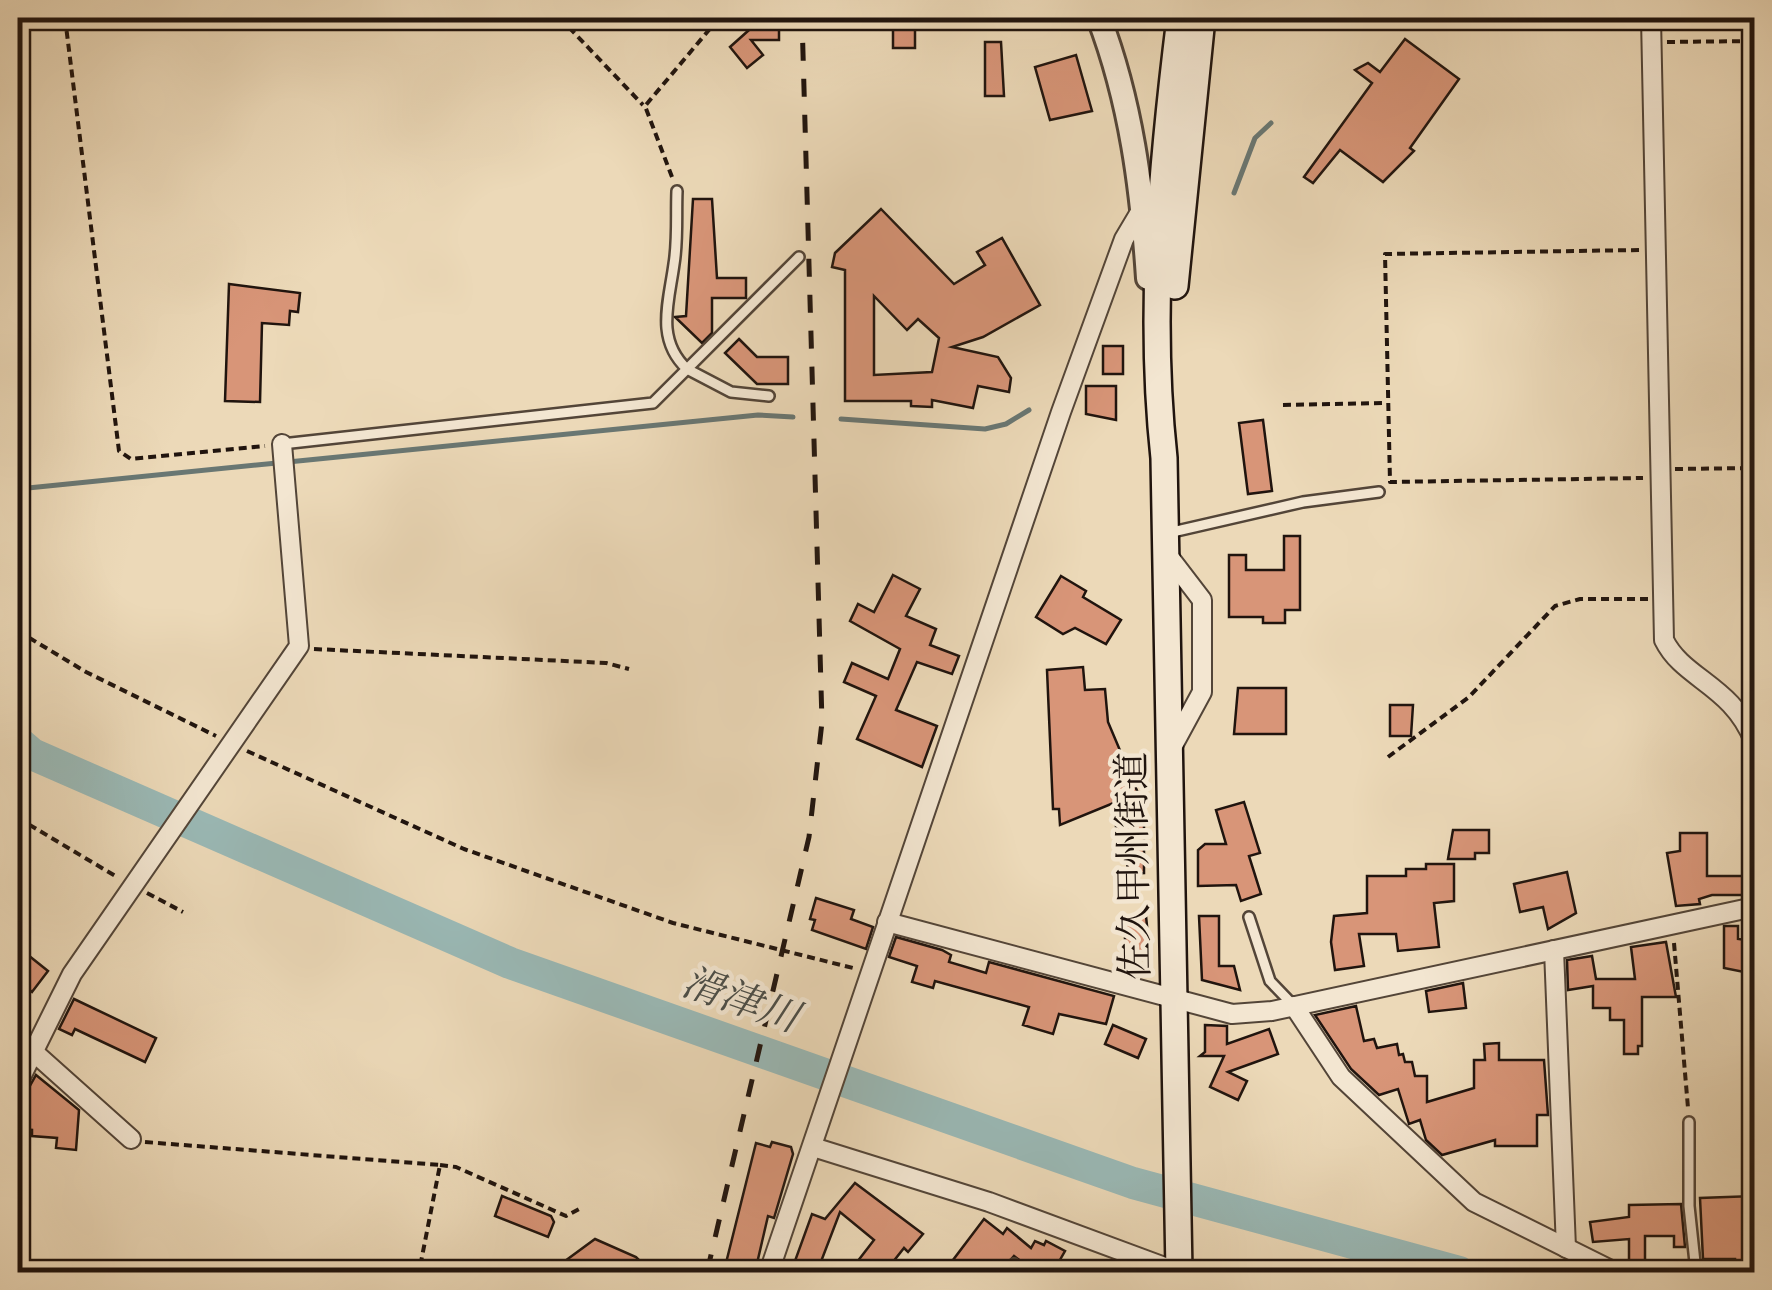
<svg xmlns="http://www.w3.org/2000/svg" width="1772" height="1290" font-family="'IM FELL Great Primer','Noto Serif JP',serif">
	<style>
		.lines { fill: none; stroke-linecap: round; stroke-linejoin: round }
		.stream { stroke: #697773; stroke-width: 5 }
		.river { stroke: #9ab9b6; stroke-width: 32 }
		.building { fill: #d89578; stroke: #20140e; stroke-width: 2.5; fill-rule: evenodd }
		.service-casing { stroke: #534538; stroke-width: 14 }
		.minor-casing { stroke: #534538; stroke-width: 22 }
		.tertiary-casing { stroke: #534538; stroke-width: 28 }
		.secondary-casing { stroke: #20140e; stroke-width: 30 }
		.path { stroke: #20140e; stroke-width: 4; stroke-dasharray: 8 5; stroke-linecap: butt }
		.service { stroke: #f3e6d1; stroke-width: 9 }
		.minor { stroke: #f3e6d1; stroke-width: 18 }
		.tertiary { stroke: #f3e6d1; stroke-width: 22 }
		.secondary { stroke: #f3e6d1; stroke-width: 25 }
		.rail { stroke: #20140e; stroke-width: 5; stroke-dasharray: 18 18; stroke-linecap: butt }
		.labels { text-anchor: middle; stroke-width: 9; stroke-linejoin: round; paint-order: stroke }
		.street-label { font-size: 38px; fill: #20140e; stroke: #f3e6d1 }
		.water-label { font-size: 40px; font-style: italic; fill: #4b4e49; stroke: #f3e6d1 }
	</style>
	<rect width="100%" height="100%" fill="#ecd9b8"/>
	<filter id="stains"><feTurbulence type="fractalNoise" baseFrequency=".002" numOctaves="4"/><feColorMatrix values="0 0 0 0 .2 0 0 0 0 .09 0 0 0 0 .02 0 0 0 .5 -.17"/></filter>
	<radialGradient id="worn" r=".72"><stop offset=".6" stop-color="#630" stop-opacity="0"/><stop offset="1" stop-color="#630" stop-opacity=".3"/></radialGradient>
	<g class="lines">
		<g class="stream">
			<path d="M 1234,193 L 1255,138 L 1271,123"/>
			<path d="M 841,419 L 985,429 L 1006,424 L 1029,410"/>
			<path d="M 288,462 L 758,415 L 793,417"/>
			<path d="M 18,489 L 277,463"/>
		</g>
		<path class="river" d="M 18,742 L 32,754 L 510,963 L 1133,1183 L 1459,1272"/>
	</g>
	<g class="building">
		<path d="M 739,18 L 779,18 L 779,40 L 751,40 L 763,55 L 747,68 L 730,47 L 749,30 Z"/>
		<rect x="893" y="18" width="22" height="30"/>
		<path d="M 1405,39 L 1459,79 L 1410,148 L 1414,151 L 1383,182 L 1340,150 L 1313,183 L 1304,177 L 1372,83 L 1355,70 L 1368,63 L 1380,72 Z"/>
		<path d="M 985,42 L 1001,42 L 1004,96 L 985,96 Z"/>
		<path d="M 1076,55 L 1092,111 L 1050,120 L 1035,67 Z"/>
		<path d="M 693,199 L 712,199 L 717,278 L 746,278 L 746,298 L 712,298 L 712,333 L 702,343 L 675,317 L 686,316 Z"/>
		<path d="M 881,209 L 954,284 L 985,265 L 977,252 L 1002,238 L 1040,305 L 983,337 L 952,347 L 998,357 L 1011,378 L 1009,392 L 978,386 L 973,408 L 932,400 L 932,407 L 911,406 L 911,401 L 845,401 L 845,270 L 832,267 L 835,253 ZM 874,296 L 907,330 L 918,319 L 939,338 L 932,372 L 874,375 Z"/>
		<path d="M 229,284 L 300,293 L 298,312 L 290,311 L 289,325 L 262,323 L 260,402 L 225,401 Z"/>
		<path d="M 739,339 L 757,357 L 788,357 L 788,384 L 757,384 L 725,353 Z"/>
		<rect x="1103" y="346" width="20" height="28"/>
		<path d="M 1086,386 L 1116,386 L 1116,420 L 1086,414 Z"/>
		<path d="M 1263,420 L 1272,491 L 1248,494 L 1239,423 Z"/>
		<path d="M 1284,536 L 1300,536 L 1300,610 L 1285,610 L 1285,623 L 1263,623 L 1263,617 L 1229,617 L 1229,555 L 1246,555 L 1246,570 L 1284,570 Z"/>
		<path d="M 893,575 L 920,589 L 906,616 L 936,629 L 930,645 L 959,656 L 952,674 L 917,662 L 896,710 L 937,726 L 922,767 L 857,739 L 876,696 L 844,682 L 852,663 L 888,679 L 900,649 L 850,621 L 858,604 L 874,612 Z"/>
		<path d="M 1061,576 L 1086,591 L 1083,597 L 1121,620 L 1106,644 L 1075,628 L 1063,634 L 1036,617 Z"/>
		<path d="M 1083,667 L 1085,690 L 1105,689 L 1108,722 L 1138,793 L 1060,825 L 1059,809 L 1053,809 L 1047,670 Z"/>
		<path d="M 1238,688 L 1286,688 L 1286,734 L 1234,734 Z"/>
		<path d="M 1390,705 L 1413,705 L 1411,736 L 1390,736 Z"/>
		<path d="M 1244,802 L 1260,853 L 1249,856 L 1261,894 L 1241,901 L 1236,885 L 1198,886 L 1198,850 L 1205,844 L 1226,844 L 1216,810 Z"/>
		<path d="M 1116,823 L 1144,823 L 1144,873 L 1128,874 L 1126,847 L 1116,847 Z"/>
		<path d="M 1453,830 L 1489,830 L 1489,853 L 1475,853 L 1475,859 L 1448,859 Z"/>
		<path d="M 1680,833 L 1707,833 L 1707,876 L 1752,876 L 1752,895 L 1712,895 L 1699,899 L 1700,904 L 1676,906 L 1667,853 L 1680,851 Z"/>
		<path d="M 1426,864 L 1454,864 L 1454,901 L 1434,903 L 1439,947 L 1398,951 L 1396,934 L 1359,934 L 1364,966 L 1335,970 L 1331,942 L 1334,916 L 1367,913 L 1367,876 L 1406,876 L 1406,869 L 1426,869 Z"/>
		<path d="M 1567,872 L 1576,913 L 1548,929 L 1543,907 L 1520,912 L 1514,884 Z"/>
		<path d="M 816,898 L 854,910 L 851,919 L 873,927 L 866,949 L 812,930 L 815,920 L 810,919 Z"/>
		<path d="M 1125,916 L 1146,916 L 1150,956 L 1131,956 L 1131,951 L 1125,951 Z"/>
		<path d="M 1199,916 L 1219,916 L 1219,966 L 1234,966 L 1240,990 L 1202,980 Z"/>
		<path d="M 1724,926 L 1738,926 L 1738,939 L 1754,941 L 1754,974 L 1724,968 Z"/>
		<path d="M 896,937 L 942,950 L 951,955 L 949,962 L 986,973 L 989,962 L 1114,996 L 1106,1024 L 1059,1014 L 1053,1034 L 1023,1025 L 1029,1007 L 935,981 L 933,988 L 912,982 L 917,966 L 889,957 Z"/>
		<path d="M 1666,942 L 1676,997 L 1642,997 L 1642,1046 L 1638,1046 L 1638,1054 L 1624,1054 L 1624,1020 L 1610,1020 L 1610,1008 L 1593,1008 L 1593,986 L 1568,990 L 1567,960 L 1592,956 L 1596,979 L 1635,979 L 1631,947 Z"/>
		<path d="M 18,947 L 48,971 L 32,992 L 18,980 Z"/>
		<path d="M 1463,983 L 1466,1008 L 1429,1012 L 1426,991 Z"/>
		<path d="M 74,999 L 156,1038 L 145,1062 L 75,1029 L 72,1035 L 59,1029 Z"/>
		<path d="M 1356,1006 L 1364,1041 L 1374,1039 L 1377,1048 L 1397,1044 L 1399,1055 L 1403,1054 L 1405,1062 L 1412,1062 L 1415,1076 L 1427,1076 L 1427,1102 L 1474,1088 L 1474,1060 L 1485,1060 L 1484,1044 L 1499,1043 L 1499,1060 L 1544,1060 L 1548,1115 L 1537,1115 L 1537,1146 L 1495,1146 L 1495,1140 L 1442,1155 L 1426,1140 L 1420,1120 L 1409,1124 L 1398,1089 L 1379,1095 L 1351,1069 L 1315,1015 Z"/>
		<path d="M 1113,1025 L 1146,1039 L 1138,1058 L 1105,1044 Z"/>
		<path d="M 1205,1025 L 1227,1026 L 1227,1044 L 1269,1029 L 1278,1054 L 1228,1072 L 1247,1081 L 1238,1100 L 1210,1087 L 1224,1056 L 1200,1056 L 1205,1052 Z"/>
		<path d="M 36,1075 L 79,1110 L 76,1150 L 56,1148 L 57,1138 L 32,1136 L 32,1130 L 22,1129 L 26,1093 Z"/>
		<path d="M 772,1142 L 791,1147 L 793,1154 L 774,1218 L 768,1216 L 755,1272 L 724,1271 L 756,1143 L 770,1147 Z"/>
		<path d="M 855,1183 L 923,1234 L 908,1252 L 904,1248 L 885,1272 L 863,1272 L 854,1266 L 874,1240 L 840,1212 L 817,1272 L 791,1272 L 812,1214 L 825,1219 Z"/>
		<path d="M 502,1196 L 551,1216 L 554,1222 L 548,1237 L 495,1216 Z"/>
		<path d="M 1754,1196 L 1750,1266 L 1735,1266 L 1735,1259 L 1703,1259 L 1700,1198 Z"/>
		<path d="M 1681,1204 L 1685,1247 L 1674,1247 L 1674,1236 L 1645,1236 L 1645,1262 L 1629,1262 L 1629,1239 L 1593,1242 L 1590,1222 L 1629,1217 L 1629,1205 Z"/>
		<path d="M 984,1219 L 1003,1234 L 1007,1228 L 1031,1248 L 1035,1241 L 1044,1245 L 1046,1241 L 1065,1251 L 1053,1272 L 1018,1272 L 1022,1262 L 1014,1256 L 1000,1272 L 949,1272 L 953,1267 L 950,1264 Z"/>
		<path d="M 595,1239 L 636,1257 L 640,1261 L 635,1272 L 610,1264 L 596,1272 L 550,1272 Z"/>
	</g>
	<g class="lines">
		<defs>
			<g id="service">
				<path d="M 769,396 L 731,392 L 687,369 L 799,257"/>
				<path d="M 282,444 L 653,403 L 687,369 C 655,339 669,302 674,264 C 678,240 676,215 677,191"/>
				<path d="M 1168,533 L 1303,502 L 1379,492"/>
				<path d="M 1249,917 L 1270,981 L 1294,1006"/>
				<path d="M 1689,1122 L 1689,1206 L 1696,1272"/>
				<path d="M 838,1272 L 841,1268"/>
				<path d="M 1008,1272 L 1014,1264"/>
			</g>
			<g id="minor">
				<path d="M 1651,18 L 1664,640 C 1683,679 1732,685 1754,741"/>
				<path d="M 1166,553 L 1202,600 L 1202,692 L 1170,751"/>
				<path d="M 887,922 L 1232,1014 L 1272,1011 L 1754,907"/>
				<path d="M 1554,950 L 1566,1248"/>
				<path d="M 1294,1006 L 1341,1077 L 1474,1202 L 1615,1272"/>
				<path d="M 18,1038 L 131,1139"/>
				<path d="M 18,1083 L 72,974 L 299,646 L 282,444"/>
				<path d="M 813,1147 L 989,1202 L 1178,1272"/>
				<path d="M 769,1272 L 1061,412 L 1124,239 L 1143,207"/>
			</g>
			<path id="tertiary" d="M 1099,18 C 1131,102 1142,188 1148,278"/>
			<g id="secondary">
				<path d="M 1175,286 L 1202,18"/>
				<path d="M 1179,1272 L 1164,458 C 1148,312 1162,163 1180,18"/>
			</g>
		</defs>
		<use href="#service" class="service-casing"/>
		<use href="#minor" class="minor-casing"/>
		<use href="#tertiary" class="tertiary-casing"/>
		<use href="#secondary" class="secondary-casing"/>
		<g class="path">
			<path d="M 65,18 L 119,451 L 131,459 L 265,446"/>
			<path d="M 560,18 L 643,105"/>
			<path d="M 1667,42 L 1754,41"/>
			<path d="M 672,177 L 645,106 L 719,18"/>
			<path d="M 1639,250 L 1385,254 L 1390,482 L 1643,478"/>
			<path d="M 1283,405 L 1387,403"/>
			<path d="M 1675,469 L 1754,468"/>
			<path d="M 18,631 L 86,672 L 216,736"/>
			<path d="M 314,649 L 606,663 L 629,669"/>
			<path d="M 247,751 L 464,849 L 673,923 L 853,968"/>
			<path d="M 1388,757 L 1469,697 L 1555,606 L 1580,599 L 1648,599"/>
			<path d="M 18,818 L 117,877"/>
			<path d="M 147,893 L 183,912"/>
			<path d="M 1674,943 L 1688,1108"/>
			<path d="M 145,1142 L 440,1165 L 419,1272"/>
			<path d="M 440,1165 L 456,1167 L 566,1216 L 579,1209"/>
		</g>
		<use href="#service" class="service"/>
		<use href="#minor" class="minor"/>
		<use href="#tertiary" class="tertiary"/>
		<use href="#secondary" class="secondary"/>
		<path class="rail" d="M 707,1272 L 809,837 L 822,722 L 802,18"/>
	</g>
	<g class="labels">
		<g class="street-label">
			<text transform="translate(1133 866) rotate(-91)" y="13">佐久甲州街道</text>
		</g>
		<g class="water-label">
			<text transform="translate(741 999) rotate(19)" y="14">滑津川</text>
		</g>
	</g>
	<rect width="1772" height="1290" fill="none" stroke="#ecd9b8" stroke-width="60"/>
	<rect x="20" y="20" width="1732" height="1250" fill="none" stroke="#20140e" stroke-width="5"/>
	<rect x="30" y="30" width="1712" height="1230" fill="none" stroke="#20140e" stroke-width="2.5"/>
	<rect width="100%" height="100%" filter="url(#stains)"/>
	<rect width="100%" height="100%" fill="url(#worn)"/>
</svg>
